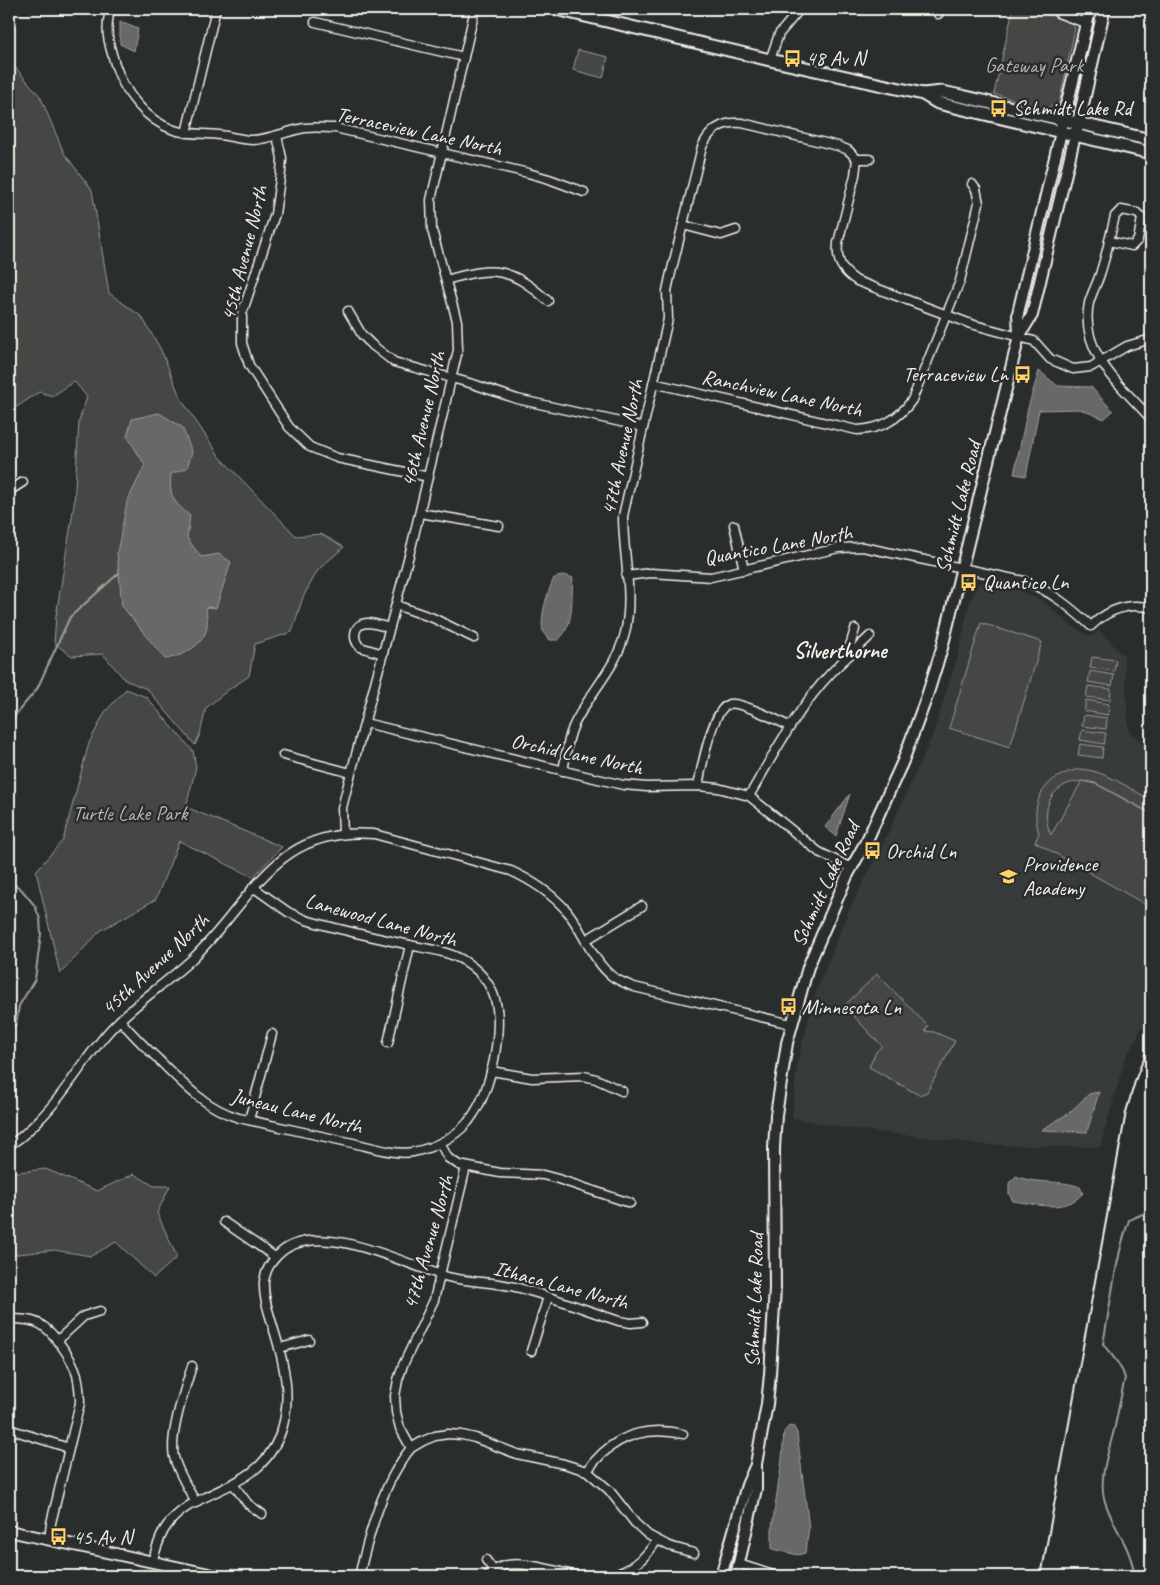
<svg xmlns="http://www.w3.org/2000/svg" width="1160" height="1585" font-family="Caveat,sans-serif">
	<style>
		.built { fill: #373a3a }
		.green { fill: #444645; stroke: #9c9c96 }
		.water { fill: #676866; stroke: #9f9f9a }
		.lines { fill: none; stroke-linecap: round; stroke-linejoin: round }
		.stream { stroke: #9f9f9a; stroke-width: 2 }
		.minor-casing { stroke: #f4f1e8; stroke-width: 11 }
		.tertiary-casing { stroke: #f4f1e8; stroke-width: 14 }
		.secondary-casing { stroke: #f4f1e8; stroke-width: 15 }
		.minor { stroke: #2a2d2e; stroke-width: 8 }
		.tertiary { stroke: #2a2d2e; stroke-width: 10 }
		.secondary { stroke: #2a2d2e; stroke-width: 11 }
		.rail { stroke: #f4f1e8; stroke-width: 2 }
		.labels { text-anchor: middle; stroke-width: 5; stroke-linejoin: round; paint-order: stroke }
		.poi-label { font-size: 21px; fill: #f4f1e8; stroke: #2a2d2e; text-anchor: start }
		.park-label { font-size: 21px; fill: #b6b5af; stroke: #2a2d2e }
		.street-label { font-size: 21px; fill: #f4f1e8; stroke: #2a2d2e }
		.neighbourhood-label { font-size: 22px; font-weight: bold; fill: #f4f1e8; stroke: #2a2d2e }
	</style>
	<rect width="100%" height="100%" fill="#2a2d2e"/>
	<filter id="ink" filterUnits="userSpaceOnUse"><feTurbulence type="fractalNoise" baseFrequency=".02" numOctaves="2"/><feDisplacementMap in="SourceGraphic" scale="10" xChannelSelector="R" yChannelSelector="G"/><feConvolveMatrix kernelMatrix="1 2 1 2 8 2 1 2 1" color-interpolation-filters="sRGB"/></filter>
	<g filter="url(#ink)">
		<path class="built" d="M 979,583 L 1016,590 L 1043,601 L 1073,627 L 1091,637 L 1099,630 L 1124,656 L 1129,732 L 1151,749 L 1151,1011 L 1125,1059 L 1100,1147 L 989,1145 L 845,1128 L 792,1118 L 797,1063 L 817,989 L 849,910 L 884,842 L 931,739 L 957,659 L 970,601 Z"/>
		<g class="green">
			<path d="M 1013,9 L 1044,9 L 1057,18 L 1073,23 L 1075,29 L 1059,104 L 1046,108 L 994,94 Z"/>
			<path d="M 578,50 L 608,57 L 603,78 L 573,70 Z"/>
			<path d="M 9,60 L 40,96 L 64,153 L 92,190 L 109,293 L 142,317 L 161,350 L 181,399 L 220,457 L 296,536 L 321,534 L 344,547 L 318,570 L 303,597 L 292,632 L 255,644 L 249,676 L 228,690 L 206,708 L 200,734 L 195,745 L 147,689 L 125,680 L 103,654 L 72,656 L 54,643 L 56,616 L 74,505 L 79,421 L 87,397 L 74,381 L 53,396 L 39,392 L 9,412 Z"/>
			<path d="M 981,623 L 1042,642 L 1010,747 L 949,728 Z"/>
			<path d="M 1092,657 L 1116,660 L 1114,671 L 1090,668 Z"/>
			<path d="M 1090,671 L 1114,675 L 1112,686 L 1088,682 Z"/>
			<path d="M 1088,686 L 1111,689 L 1110,700 L 1086,697 Z"/>
			<path d="M 126,689 L 146,697 L 193,751 L 196,767 L 186,807 L 282,847 L 253,877 L 179,841 L 156,899 L 100,931 L 60,974 L 36,871 L 63,840 L 89,743 L 105,712 Z"/>
			<path d="M 1086,700 L 1109,704 L 1108,715 L 1084,711 Z"/>
			<path d="M 1084,715 L 1107,718 L 1106,729 L 1082,726 Z"/>
			<path d="M 1082,730 L 1106,733 L 1104,744 L 1080,740 Z"/>
			<path d="M 1080,744 L 1103,747 L 1102,758 L 1078,755 Z"/>
			<path d="M 1081,769 C 1106,771 1130,789 1151,800 L 1151,813 L 1095,783 C 1060,774 1036,802 1051,835 L 1082,781 L 1096,784 L 1151,814 L 1151,904 L 1150,907 L 1035,842 L 1039,833 C 1028,800 1047,774 1081,769 Z"/>
			<path d="M 877,974 L 928,1026 L 925,1031 L 934,1032 L 955,1041 L 927,1092 L 919,1095 L 869,1067 L 876,1052 L 882,1046 L 844,1006 Z"/>
			<path d="M 46,1169 L 97,1191 L 134,1174 L 154,1186 L 170,1186 L 157,1213 L 177,1257 L 154,1278 L 116,1242 L 91,1256 L 54,1250 L 9,1255 L 9,1173 Z"/>
		</g>
		<g class="water">
			<path d="M 120,22 L 138,29 L 134,51 L 120,44 Z"/>
			<path d="M 1039,371 L 1058,386 L 1091,387 L 1113,411 L 1104,419 L 1080,409 L 1039,410 L 1026,476 L 1014,474 L 1028,408 Z"/>
			<path d="M 159,413 L 182,427 L 192,452 L 187,468 L 171,474 C 169,497 173,501 190,516 L 187,538 L 201,557 L 219,554 L 231,562 L 216,608 L 206,607 C 206,613 208,621 207,627 C 204,646 181,657 165,659 L 122,606 L 117,553 L 127,502 L 145,465 L 127,436 L 132,419 Z"/>
			<path d="M 565,575 L 573,578 C 571,599 575,626 558,640 L 550,640 C 548,638 546,636 544,634 C 538,620 548,591 554,578 Z"/>
			<path d="M 850,794 L 836,836 L 825,827 Z"/>
			<path d="M 1099,1092 L 1087,1132 L 1041,1130 L 1069,1113 L 1089,1094 Z"/>
			<path d="M 1016,1176 C 1036,1185 1060,1179 1080,1187 L 1083,1193 C 1066,1214 1035,1204 1013,1201 L 1009,1194 L 1009,1183 Z"/>
			<path d="M 789,1426 L 794,1427 L 797,1433 L 809,1528 L 805,1553 L 798,1555 L 772,1549 L 772,1527 L 782,1459 L 784,1432 Z"/>
		</g>
		<g class="lines">
			<g class="stream">
				<path d="M 10,726 L 16,714 L 37,689 L 70,617 L 119,573"/>
				<path d="M 9,880 L 22,890 L 35,906 L 40,919 L 41,934 L 35,979 L 19,1006 L 16,1024 L 9,1031"/>
				<path d="M 1134,1576 C 1133,1548 1110,1524 1104,1498 C 1099,1476 1109,1451 1114,1430 C 1118,1413 1121,1395 1125,1378 C 1121,1364 1111,1355 1103,1344 C 1111,1302 1115,1260 1129,1220 L 1145,1213 L 1151,1207"/>
			</g>
			<defs>
				<g id="minor">
					<path d="M 110,9 C 105,33 108,41 115,64 C 124,92 145,120 174,130 C 189,135 204,133 219,135 C 230,136 242,140 253,140 C 271,139 287,131 305,128 C 315,127 325,128 335,128 L 528,173 L 549,179 L 584,192"/>
					<path d="M 1053,9 L 1058,13 L 1085,23"/>
					<path d="M 938,14 L 943,9"/>
					<path d="M 315,22 L 464,57"/>
					<path d="M 770,60 L 779,34 L 800,9"/>
					<path d="M 186,133 L 216,9"/>
					<path d="M 277,136 L 282,158 L 281,172 L 275,214 L 242,314 L 242,343 L 249,365 L 289,427 L 310,447 L 337,458 L 429,477"/>
					<path d="M 857,159 L 855,175 L 838,243 C 836,261 842,271 857,281 L 971,324 L 1034,341 L 1050,359 L 1073,369 L 1091,367 L 1127,346 L 1151,339"/>
					<path d="M 857,159 L 870,159"/>
					<path d="M 1121,210 L 1137,213 L 1142,218 L 1138,240 L 1132,246 L 1109,241 L 1115,216 Z"/>
					<path d="M 683,225 L 721,235 L 736,230"/>
					<path d="M 1109,241 C 1107,251 1104,261 1101,271 C 1098,282 1092,292 1089,303 C 1079,353 1121,385 1151,419"/>
					<path d="M 446,280 C 494,266 510,267 548,301"/>
					<path d="M 348,311 L 362,335 L 372,345 L 394,362 L 473,384 L 517,399 L 643,427"/>
					<path d="M 653,383 L 857,430 C 881,429 898,420 912,400 L 960,281 L 979,203 L 976,189 L 972,184"/>
					<path d="M 9,491 L 23,482"/>
					<path d="M 420,513 L 499,526"/>
					<path d="M 734,525 L 744,570"/>
					<path d="M 626,576 L 651,573 L 711,577 L 839,548 L 863,547 L 1024,581 C 1051,591 1070,607 1091,626 C 1108,610 1127,602 1151,608"/>
					<path d="M 396,605 L 433,618 L 474,638"/>
					<path d="M 383,654 L 360,647 C 352,639 353,624 367,623 C 374,623 383,626 390,628"/>
					<path d="M 847,656 L 855,629"/>
					<path d="M 365,723 L 623,785 L 647,787 L 698,786 L 718,788 L 749,796 L 819,852 L 851,868"/>
					<path d="M 283,755 L 351,773"/>
					<path d="M 563,771 C 566,756 567,741 573,727 C 588,694 616,669 625,633 C 634,595 623,554 623,516 L 668,319 L 667,291 L 670,277 L 702,147 C 710,129 722,121 742,123 L 838,146 L 848,150 L 857,159"/>
					<path d="M 698,786 C 701,770 712,709 729,704 C 739,701 780,721 790,727"/>
					<path d="M 749,796 C 774,754 797,709 831,673 C 843,660 858,648 870,636"/>
					<path d="M 343,834 L 342,808 L 346,792 L 412,544 L 458,350 L 457,321 L 432,230 L 431,200 L 475,9"/>
					<path d="M 586,940 L 642,906"/>
					<path d="M 120,1020 C 132,1034 145,1047 158,1059 C 182,1083 205,1108 239,1118 C 277,1126 315,1135 353,1143 C 371,1147 394,1155 413,1152 C 433,1148 454,1138 468,1122 C 483,1103 489,1082 494,1060 C 501,1021 503,986 466,962 C 449,951 428,949 409,945 C 374,937 339,930 306,920 L 288,912 L 253,887"/>
					<path d="M 388,1043 L 410,945"/>
					<path d="M 491,1071 L 532,1078 L 584,1076 L 596,1079 L 622,1091"/>
					<path d="M 249,1120 L 272,1034"/>
					<path d="M 440,1143 L 448,1158 L 459,1165 L 500,1173 L 543,1175 L 558,1179 L 630,1203"/>
					<path d="M 9,1145 C 21,1139 29,1130 38,1121 C 66,1094 84,1058 111,1029 C 135,1003 165,984 191,960 C 253,902 272,826 374,834 L 511,871 C 533,881 551,893 567,911 C 583,931 592,961 613,977 C 619,981 627,984 634,987 L 791,1024"/>
					<path d="M 224,1222 L 275,1257"/>
					<path d="M 9,1319 C 19,1319 31,1319 40,1324 C 54,1332 73,1360 77,1375 C 79,1385 80,1393 80,1403 L 51,1523 L 49,1540"/>
					<path d="M 57,1341 L 84,1316 L 100,1311"/>
					<path d="M 280,1348 L 309,1340"/>
					<path d="M 531,1351 L 548,1297"/>
					<path d="M 192,1366 C 185,1389 169,1434 174,1457 C 178,1473 188,1488 196,1503"/>
					<path d="M 9,1429 L 69,1448"/>
					<path d="M 411,1448 L 423,1441 L 435,1436 L 448,1434 L 462,1435 L 475,1438 L 517,1454 L 564,1464 L 587,1471 L 609,1490 L 635,1523 L 648,1535 L 669,1546 L 694,1553"/>
					<path d="M 587,1471 C 611,1437 643,1425 683,1434"/>
					<path d="M 233,1484 L 248,1504 L 262,1514"/>
					<path d="M 486,1560 L 494,1571"/>
					<path d="M 152,1562 C 156,1550 159,1537 166,1527 C 195,1486 255,1494 279,1437 C 294,1402 284,1362 273,1327 C 269,1312 263,1298 264,1282 C 265,1273 270,1263 277,1256 C 314,1215 404,1265 448,1277 C 471,1283 495,1281 519,1288 C 553,1297 586,1310 619,1321 L 631,1323 L 642,1322"/>
					<path d="M 739,1564 L 776,1576"/>
					<path d="M 359,1576 C 369,1534 383,1482 411,1448 L 400,1428 L 396,1412 L 395,1396 L 398,1380 L 403,1365 L 434,1300 L 466,1167"/>
					<path d="M 487,1576 C 492,1572 497,1568 503,1566 C 523,1560 557,1572 577,1576"/>
					<path d="M 609,1576 C 631,1571 645,1559 657,1540"/>
				</g>
				<g id="tertiary">
					<path d="M 1020,335 L 1032,315 L 1075,135"/>
					<path d="M 9,1531 L 218,1576"/>
					<path d="M 721,1576 L 747,1485 L 755,1467"/>
					<path d="M 736,1576 L 756,1489 L 756,1464 L 767,1404 L 770,1374 L 775,1288 L 774,1148 L 776,1115 L 787,1043 L 808,967 L 847,876 L 868,838 L 903,761 L 927,696 L 942,648 L 1019,336 L 1018,313 L 1061,132"/>
				</g>
				<g id="secondary">
					<path d="M 556,9 L 770,60 L 923,94 L 938,103 L 1151,153"/>
					<path d="M 923,94 L 942,92 L 961,96 L 1151,140"/>
					<path d="M 1062,125 L 1090,9"/>
					<path d="M 1077,129 L 1104,9"/>
				</g>
			</defs>
			<use href="#minor" class="minor-casing"/>
			<use href="#tertiary" class="tertiary-casing"/>
			<use href="#secondary" class="secondary-casing"/>
			<use href="#minor" class="minor"/>
			<use href="#tertiary" class="tertiary"/>
			<use href="#secondary" class="secondary"/>
			<path class="rail" d="M 1041,1576 L 1126,1112 L 1136,1078 L 1151,1040"/>
		</g>
	</g>
	<defs>
		<symbol id="bus-bare" viewBox="-9 -9 18 18"><path d="M-5-6H5V4H4V6H2V4H-2V6H-4V4H-5ZM-3.5-4V0h7V-4ZM-3.5 1.2v1.5H-2V1.2ZM2 1.2v1.5H3.5V1.2Z" fill="#ffd166" stroke="#2a2d2e" stroke-width="2.5" paint-order="stroke"/></symbol>
		<symbol id="school-bare" viewBox="-9 -9 18 18"><path d="M0-5L7-2L0 1L-7-2ZM-4 1L0 2.5L4 1V4Q0 6-4 4Z" fill="#ffd166" stroke="#2a2d2e" stroke-width="2.5" paint-order="stroke"/></symbol>
	</defs>
	<g fill-rule="evenodd">
		<use href="#bus-bare" x="780" y="46" width="25" height="25"/>
		<use href="#bus-bare" x="986" y="96" width="25" height="25"/>
		<use href="#bus-bare" x="1010" y="362" width="25" height="25"/>
		<use href="#bus-bare" x="956" y="570" width="25" height="25"/>
		<use href="#bus-bare" x="860" y="838" width="25" height="25"/>
		<use href="#school-bare" x="996" y="864" width="25" height="25"/>
		<use href="#bus-bare" x="776" y="994" width="25" height="25"/>
		<use href="#bus-bare" x="46" y="1524" width="25" height="25"/>
	</g>
	<g class="labels">
		<g class="poi-label">
			<text x="806" y="65">48 Av N</text>
			<text x="1013" y="115">Schmidt Lake Rd</text>
			<text x="1008" y="381" text-anchor="end">Terraceview Ln</text>
			<text x="983" y="589">Quantico Ln</text>
			<text x="886" y="858">Orchid Ln</text>
			<text x="1023" y="871">Providence<tspan x="1023" dy="24">Academy</tspan></text>
			<text x="802" y="1014">Minnesota Ln</text>
			<text x="73" y="1544">45 Av N</text>
		</g>
		<g class="park-label">
			<text x="1034" y="72">Gateway Park</text>
			<text x="130" y="820">Turtle Lake Park</text>
		</g>
		<g class="street-label">
			<text transform="translate(419 131) rotate(12)" y="7">Terraceview Lane North</text>
			<text transform="translate(244 253) rotate(-76)" y="7">45th Avenue North</text>
			<text transform="translate(782 393) rotate(12)" y="7">Ranchview Lane North</text>
			<text transform="translate(423 419) rotate(-77)" y="7">46th Avenue North</text>
			<text transform="translate(622 447) rotate(-78)" y="7">47th Avenue North</text>
			<text transform="translate(958 507) rotate(-76)" y="7">Schmidt Lake Road</text>
			<text transform="translate(778 545) rotate(-10)" y="7">Quantico Lane North</text>
			<text transform="translate(577 754) rotate(12)" y="7">Orchid Lane North</text>
			<text transform="translate(825 884) rotate(-65)" y="7">Schmidt Lake Road</text>
			<text transform="translate(381 920) rotate(15)" y="7">Lanewood Lane North</text>
			<text transform="translate(155 964) rotate(-43)" y="7">45th Avenue North</text>
			<text transform="translate(297 1111) rotate(14)" y="7">Juneau Lane North</text>
			<text transform="translate(428 1242) rotate(-74)" y="7">47th Avenue North</text>
			<text transform="translate(561 1285) rotate(15)" y="7">Ithaca Lane North</text>
			<text transform="translate(754 1300) rotate(-88)" y="7">Schmidt Lake Road</text>
		</g>
		<g class="neighbourhood-label">
			<text x="840" y="658">Silverthorne</text>
		</g>
	</g>
	<rect width="1160" height="1585" fill="none" stroke="#2a2d2e" stroke-width="30"/>
	<rect x="15" y="15" width="1130" height="1555" fill="none" stroke="#f4f1e8" stroke-width="2" filter="url(#ink)"/>
</svg>
